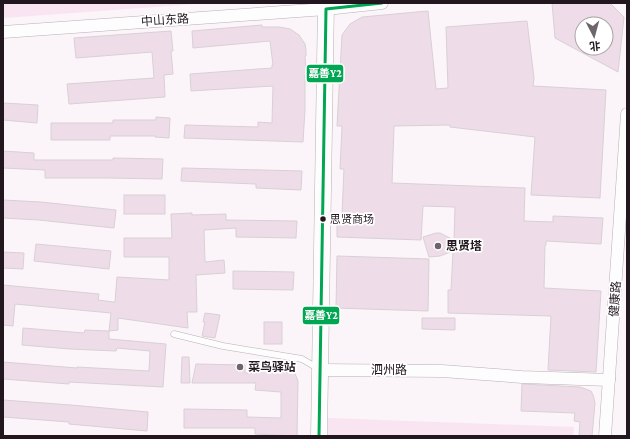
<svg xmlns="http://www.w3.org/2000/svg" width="630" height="439" font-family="'Crimson Pro','Noto Sans SC',serif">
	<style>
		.green { fill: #f9e4f1 }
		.building { fill: #eedde8; stroke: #d9d0d5; fill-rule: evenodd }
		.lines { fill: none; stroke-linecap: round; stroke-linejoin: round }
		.service-casing { stroke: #b8b0b5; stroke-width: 7 }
		.minor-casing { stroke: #b8b0b5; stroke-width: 13 }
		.tertiary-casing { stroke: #b8b0b5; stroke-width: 17 }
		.service { stroke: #fefdfe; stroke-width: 6 }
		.minor { stroke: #fefdfe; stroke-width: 12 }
		.tertiary { stroke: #fefdfe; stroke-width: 16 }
		.bus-1-casing { stroke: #fff; stroke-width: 6 }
		.bus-1 { stroke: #00a651; stroke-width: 3 }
		.bus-dot { fill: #22171f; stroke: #fff; stroke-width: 1.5 }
		.poi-dot { fill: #6e646b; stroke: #fff; stroke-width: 1.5 }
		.labels { text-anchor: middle; stroke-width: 3.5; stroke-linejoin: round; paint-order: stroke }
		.bus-label { font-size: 11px; fill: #22171f; stroke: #fff; text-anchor: start }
		.street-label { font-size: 12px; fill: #22171f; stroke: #fff }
		.poi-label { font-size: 12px; font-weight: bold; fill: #22171f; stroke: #fff; text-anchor: start }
		.line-badge { stroke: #fff; stroke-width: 1.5 }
		.badge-label { font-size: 11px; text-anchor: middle; font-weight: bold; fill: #fff }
	</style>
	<rect width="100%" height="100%" fill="#fbf4f8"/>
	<g class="green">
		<path d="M 3,3 L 209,3 L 3,18 Z"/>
		<path d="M 328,418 L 574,427 L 573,436 L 328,436 Z"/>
	</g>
	<g class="building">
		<path d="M 552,3 L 610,3 L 624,17 L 618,72 L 555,38 ZM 582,24 L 606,24 L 606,48 L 582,48 Z"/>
		<path d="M 428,11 L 436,89 L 448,88 L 446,27 L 527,21 L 534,78 L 533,86 L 606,90 L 600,198 L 531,195 L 535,137 L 450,127 L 450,125 L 394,126 L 392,183 L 525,188 L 524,221 L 553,222 L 553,216 L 603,218 L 601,244 L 546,241 L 546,245 L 545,245 L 544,288 L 601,291 L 596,372 L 548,370 L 551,316 L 448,313 L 448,290 L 451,290 L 453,251 L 440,256 L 429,257 L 423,237 L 436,233 L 440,233 L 454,240 L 455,207 L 423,206 L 421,240 L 337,237 L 337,215 L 342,215 L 344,169 L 340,169 L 342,126 L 337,126 L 342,35 L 350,24 L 362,17 Z"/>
		<path d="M 262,25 L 262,27 L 279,27 L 290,29 L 299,35 L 305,44 L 306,50 L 306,56 L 305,56 L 306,75 L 305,75 L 305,109 L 303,142 L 184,138 L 185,125 L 258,127 L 258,122 L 272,123 L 273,86 L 191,91 L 190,74 L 272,68 L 272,65 L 273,65 L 270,41 L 193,48 L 192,31 Z"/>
		<path d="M 171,31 L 173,51 L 171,51 L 173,74 L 164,75 L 165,97 L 69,104 L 67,84 L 154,78 L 152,52 L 76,58 L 74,38 Z"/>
		<path d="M 3,103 L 38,105 L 37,123 L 3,120 Z"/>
		<path d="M 156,117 L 170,118 L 169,138 L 155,137 L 155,136 L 110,136 L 110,140 L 51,140 L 51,123 L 113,123 L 113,120 L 156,120 Z"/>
		<path d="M 3,151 L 34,153 L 34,160 L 113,160 L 113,158 L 163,159 L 162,179 L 110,178 L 45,178 L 45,170 L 3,168 Z"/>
		<path d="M 182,168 L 302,171 L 301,190 L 256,188 L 256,184 L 181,181 Z"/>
		<rect x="124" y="195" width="41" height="19"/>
		<path d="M 3,200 L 41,202 L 116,210 L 114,228 L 39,220 L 3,218 Z"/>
		<path d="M 192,213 L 192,215 L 226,214 L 226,220 L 297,221 L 296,238 L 236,237 L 236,228 L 204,230 L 205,262 L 224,260 L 225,273 L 196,275 L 197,312 L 187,312 L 188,328 L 118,318 L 118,330 L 109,331 L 111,313 L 15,304 L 13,326 L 3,325 L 3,285 L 99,294 L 98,300 L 113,302 L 115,302 L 117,277 L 169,280 L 169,257 L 124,257 L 124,238 L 172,238 L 171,214 Z"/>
		<path d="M 36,244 L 111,251 L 109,269 L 34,261 Z"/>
		<path d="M 3,252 L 24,253 L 23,269 L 3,268 Z"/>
		<path d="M 337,256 L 429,259 L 428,311 L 336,308 Z"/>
		<path d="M 233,271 L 294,272 L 293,290 L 233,289 Z"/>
		<path d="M 205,313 L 220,315 L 215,338 L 202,336 L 205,322 L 203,322 Z"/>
		<path d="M 422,318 L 455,318 L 455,330 L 422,329 Z"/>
		<rect x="264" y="322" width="18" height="22"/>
		<path d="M 23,328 L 84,333 L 85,330 L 109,331 L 109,339 L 166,344 L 163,387 L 69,382 L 69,384 L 3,379 L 3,362 L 77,368 L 77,367 L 149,371 L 150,351 L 117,348 L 116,351 L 70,349 L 22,345 Z"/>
		<path d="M 182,357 L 189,357 L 190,383 L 181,383 Z"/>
		<path d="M 196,364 L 245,365 L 245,373 L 256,373 L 280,366 L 285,366 L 292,368 L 294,371 L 298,381 L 297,436 L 255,434 L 255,428 L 184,428 L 184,409 L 247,410 L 247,417 L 281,418 L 281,392 L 255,390 L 256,383 L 192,383 Z"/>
		<path d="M 522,384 L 580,387 L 591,391 L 593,395 L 595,403 L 592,436 L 579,436 L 580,422 L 574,421 L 575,413 L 521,411 Z"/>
		<path d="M 3,400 L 71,405 L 148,412 L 147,431 L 69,424 L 69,422 L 3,417 Z"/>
	</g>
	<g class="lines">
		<defs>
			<path id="service" d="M 174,334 L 223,346 L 302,359 L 319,369"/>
			<g id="minor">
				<path d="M 3,32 L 326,9 L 382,3"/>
				<path d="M 320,370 L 442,371 L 522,377 L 609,380"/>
				<path d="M 605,436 L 627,114"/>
			</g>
			<path id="tertiary" d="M 319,436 L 326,3"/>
		</defs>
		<use href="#service" class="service-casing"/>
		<use href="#minor" class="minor-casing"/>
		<use href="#tertiary" class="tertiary-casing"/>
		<use href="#service" class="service"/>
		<use href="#minor" class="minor"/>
		<use href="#tertiary" class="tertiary"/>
		<defs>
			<path id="bus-1" d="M 319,436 L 326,9 L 382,3"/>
		</defs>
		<use href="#bus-1" class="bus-1-casing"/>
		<use href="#bus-1" class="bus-1"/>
	</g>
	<circle class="bus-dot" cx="323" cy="219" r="3.5"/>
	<g class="poi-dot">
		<circle cx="438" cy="246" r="4"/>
		<circle cx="240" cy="367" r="4"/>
	</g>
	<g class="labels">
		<g class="bus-label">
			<text x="330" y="223">思贤商场</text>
		</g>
		<g class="street-label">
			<text transform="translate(165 20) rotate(-4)" y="4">中山东路</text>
			<text transform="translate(615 299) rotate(-86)" y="4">健康路</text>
			<text x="389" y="374">泗州路</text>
		</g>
		<g class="poi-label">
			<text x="446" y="250">思贤塔</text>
			<text x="248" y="371">菜鸟驿站</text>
		</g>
	</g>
	<g class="line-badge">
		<rect x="306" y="64" width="38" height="19" rx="4" fill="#00a651"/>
		<rect x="302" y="306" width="38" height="19" rx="4" fill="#00a651"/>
	</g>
	<g class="badge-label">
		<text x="325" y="77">嘉善Y2</text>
		<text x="321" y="319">嘉善Y2</text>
	</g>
	<rect width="630" height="439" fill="none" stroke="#22171f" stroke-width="8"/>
	<g transform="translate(594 36) rotate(174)"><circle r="19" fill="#ffffff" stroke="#a7a2a5"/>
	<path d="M0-3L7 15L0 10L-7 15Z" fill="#6e646b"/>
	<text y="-6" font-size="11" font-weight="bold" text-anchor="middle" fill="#22171f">北</text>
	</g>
</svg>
